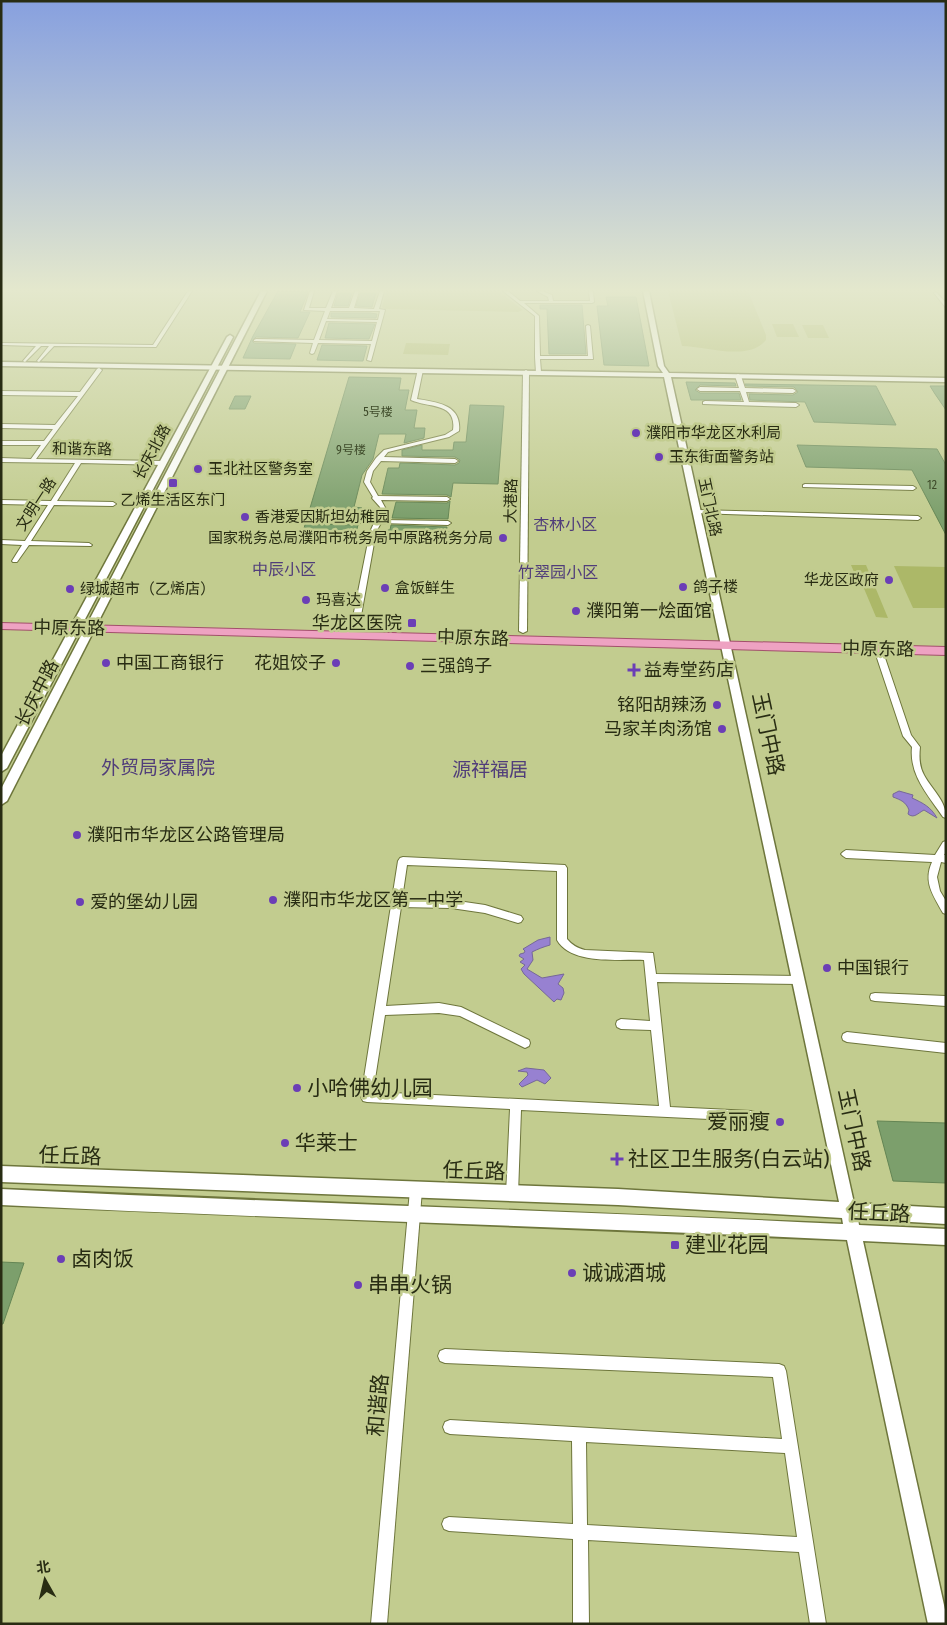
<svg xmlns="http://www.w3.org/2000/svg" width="947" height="1625" font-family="'Fira Sans Condensed','Noto Sans SC',sans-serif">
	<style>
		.green { fill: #acb868 }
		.water { fill: #9781d1; stroke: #766898 }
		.building { fill: #7c9f6c; stroke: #648554 }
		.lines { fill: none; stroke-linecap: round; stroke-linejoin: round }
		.minor-casing { stroke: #6e763c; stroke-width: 2 }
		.tertiary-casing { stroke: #6e763c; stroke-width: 3 }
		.secondary-casing { stroke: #6e763c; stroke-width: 3 }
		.primary-casing { stroke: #a2506b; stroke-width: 2 }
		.minor { fill: #fff; fill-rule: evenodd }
		.tertiary { fill: #fff; fill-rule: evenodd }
		.secondary { fill: #fff; fill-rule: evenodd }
		.primary { fill: #eea2c2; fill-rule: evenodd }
		.poi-dot { fill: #6b3eb6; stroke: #c2cc8f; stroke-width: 2 }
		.labels { text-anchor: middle; stroke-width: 5; stroke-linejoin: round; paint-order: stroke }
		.far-number-label { font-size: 12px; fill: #3d4929 }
		.far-poi-label { font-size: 15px; fill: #282c13; stroke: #c2cc8f; text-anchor: start }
		.far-street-label { font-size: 15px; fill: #282c13; stroke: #c2cc8f }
		.far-neighbourhood-label { font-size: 16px; fill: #503d7a; stroke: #c2cc8f }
		.poi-label { font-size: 18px; fill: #282c13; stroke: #c2cc8f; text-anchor: start }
		.street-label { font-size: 18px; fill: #282c13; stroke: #c2cc8f }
		.neighbourhood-label { font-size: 19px; fill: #503d7a; stroke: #c2cc8f }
		.near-street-label { font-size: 21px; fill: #282c13; stroke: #c2cc8f }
		.near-poi-label { font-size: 21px; fill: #282c13; stroke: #c2cc8f; text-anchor: start }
	</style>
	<rect width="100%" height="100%" fill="#c2cc8f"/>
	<g class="green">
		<path d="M 386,291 L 498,291 L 523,310 L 518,312 L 385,309 L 382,307 Z"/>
		<path d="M 668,291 L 748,291 L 766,335 L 766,340 C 748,362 705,346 682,346 Z"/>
		<path d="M 772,324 L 793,324 L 799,337 L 777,337 Z"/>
		<path d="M 802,325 L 823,325 L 829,338 L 808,338 Z"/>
		<path d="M 406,343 L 450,344 L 448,355 L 403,354 Z"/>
		<path d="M 851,565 L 866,565 L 888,618 L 876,617 L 857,572 L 854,572 Z"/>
		<path d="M 894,566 L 946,567 L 946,608 L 913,608 Z"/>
	</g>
	<g class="water">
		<path d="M 899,791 L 913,795 L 912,798 C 923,803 931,807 937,818 L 924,810 C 918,813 914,819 908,814 L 909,810 C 906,802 901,800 893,797 L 893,794 Z"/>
		<path d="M 550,937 L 550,945 C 543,947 538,949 532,952 L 533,960 L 527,969 L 542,978 L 564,974 L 558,984 L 563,988 L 564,993 L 561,1000 L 557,999 L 554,1002 L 524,974 L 521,969 L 525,965 L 520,962 L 524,959 L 519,956 L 520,954 L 524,953 L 525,951 L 523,949 L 538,940 Z"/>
		<path d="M 526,1068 L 544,1070 L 551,1078 L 545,1084 L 537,1080 L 522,1087 L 519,1084 L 528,1075 L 527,1072 L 518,1071 Z"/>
	</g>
	<g class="building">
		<path d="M 278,291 L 308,292 L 300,312 L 310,312 L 298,338 L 256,337 L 252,341 L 254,343 L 296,344 L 290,359 L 243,358 L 253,336 Z"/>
		<path d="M 338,293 L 352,293 L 348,306 L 334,306 Z"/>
		<path d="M 360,293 L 376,293 L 372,307 L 356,306 Z"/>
		<path d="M 606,297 L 636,297 L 649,366 L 604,365 L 597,306 L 608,306 Z"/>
		<path d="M 540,305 L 582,305 L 586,354 L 549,354 L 547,309 L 540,309 Z"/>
		<path d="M 331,313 L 370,313 L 377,314 L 376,318 L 331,317 Z"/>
		<path d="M 329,323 L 375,324 L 369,339 L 325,338 Z"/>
		<path d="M 322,345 L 367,346 L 363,361 L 317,360 Z"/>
		<path d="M 349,377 L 401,378 L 399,390 L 409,390 L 405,410 L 417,410 L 414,428 L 425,428 L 424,438 L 404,443 L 406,434 L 379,434 L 373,459 L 362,475 L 354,507 L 362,508 L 360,518 L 313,516 L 308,519 L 313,524 L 358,525 L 355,536 L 302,535 Z"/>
		<path d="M 686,382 L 735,383 L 736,386 L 700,385 L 695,390 L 700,393 L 739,393 L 741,400 L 691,400 Z"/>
		<path d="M 745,384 L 876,386 L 896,425 L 814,422 L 805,402 L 750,400 L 749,394 L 793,395 L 798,392 L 794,387 L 746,386 Z"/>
		<path d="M 930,386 L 946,386 L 946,410 L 935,394 Z"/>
		<path d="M 235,396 L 251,396 L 245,409 L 229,409 Z"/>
		<path d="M 470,405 L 504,406 L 498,484 L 453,483 L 451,497 L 447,495 L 382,494 L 388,468 L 399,468 L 400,463 L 455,465 L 459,463 L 460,460 L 455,457 L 402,456 L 402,450 L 422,445 L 422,450 L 453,450 L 454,442 L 466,442 Z"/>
		<path d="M 797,445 L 937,449 L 946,465 L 946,535 L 912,470 L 806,467 Z"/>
		<path d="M 450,501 L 448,519 L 392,518 L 396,502 L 447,503 Z"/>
		<path d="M 391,525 L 447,527 L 446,532 L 450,532 L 449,541 L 380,539 L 382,530 L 390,530 Z"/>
		<path d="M 877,1121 L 946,1123 L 946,1183 L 893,1181 Z"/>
		<path d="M 1,1262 L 24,1263 L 3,1324 L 1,1324 Z"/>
	</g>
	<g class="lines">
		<defs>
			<g id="minor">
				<path d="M 188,291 L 192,291 L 156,347 L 54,346 L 39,362 L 37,361 L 49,346 L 41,346 L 25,362 L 23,361 L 36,346 L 1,345 L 1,343 L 153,345 Z"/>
				<path d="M 310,291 L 314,291 L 309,308 L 326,308 L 333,291 L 337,291 L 331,308 L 349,308 L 355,291 L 359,291 L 354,308 L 374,309 L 380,291 L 384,291 L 379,309 L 385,310 L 371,361 L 367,360 L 371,344 L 318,343 L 314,353 L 312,354 L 310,353 L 313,343 L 254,341 L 254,340 L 256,339 L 314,340 L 325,311 L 304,310 ZM 330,311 L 380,311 L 378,320 L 327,319 ZM 326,321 L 377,322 L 372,341 L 319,340 Z"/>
				<path d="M 503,291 L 508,291 L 520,301 L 549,301 L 548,297 L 537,291 L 542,291 L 552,295 L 553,301 L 590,301 L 589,291 L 593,291 L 594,302 L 592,303 L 524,303 L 539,316 L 540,356 L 588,356 L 586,326 L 588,325 L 590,326 L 593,359 L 540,359 L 541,372 L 536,373 L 535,357 L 535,316 Z"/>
				<path d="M 936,292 L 946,303 L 946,308 L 934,293 Z"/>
				<path d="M 99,368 L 102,370 L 36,459 L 163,461 L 166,463 L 163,465 L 81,463 L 57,501 L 113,502 L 116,504 L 113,506 L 54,505 L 31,541 L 89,543 L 92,545 L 91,546 L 29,545 L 17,562 L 13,562 L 12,561 L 22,545 L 1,544 L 1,540 L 25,541 L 48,505 L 1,504 L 1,500 L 51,501 L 75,463 L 1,462 L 1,458 L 31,459 L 41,445 L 1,445 L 1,441 L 44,441 L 53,429 L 1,428 L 1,424 L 55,425 L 78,396 L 1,395 L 1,391 L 80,392 L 97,369 Z"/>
				<path d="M 418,369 L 423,370 L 417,399 C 437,402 462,405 459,431 L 449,437 L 388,452 L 384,457 L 455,459 L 458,461 L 455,463 L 381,461 L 373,471 L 370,482 L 378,496 L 447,497 L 450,499 L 447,501 L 381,500 L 387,511 L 383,520 L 448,521 L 451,523 L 448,525 L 381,523 L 376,532 L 359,627 L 355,629 L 351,627 L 370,532 L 374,523 L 313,522 L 310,520 L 313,518 L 376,520 L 381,511 L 380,507 L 372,498 L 373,497 L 364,482 L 367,471 L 376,458 L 384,450 L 445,435 L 453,430 C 457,402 428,408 411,400 Z"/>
				<path d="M 526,370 L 529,372 L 527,631 L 523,633 L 519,631 L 523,372 Z"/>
				<path d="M 738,374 L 741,376 L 745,388 L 793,389 L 796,391 L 793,393 L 746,392 L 749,402 L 796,403 L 799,405 L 796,407 L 703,404 L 703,402 L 705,401 L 744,402 L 740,391 L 700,391 L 697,389 L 700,387 L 739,388 L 735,376 Z"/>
				<path d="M 805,484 L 913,486 L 916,488 L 913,490 L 803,487 L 803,485 Z"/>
				<path d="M 697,510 L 918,516 L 921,518 L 918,520 L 695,513 L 695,511 Z"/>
				<path d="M 875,647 L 881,647 L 882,649 L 911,735 L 920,747 C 919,757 919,766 924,775 C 932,790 946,800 946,818 L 943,817 C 928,795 909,775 912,747 L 903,736 L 874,649 Z"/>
				<path d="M 946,841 L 946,852 L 944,855 L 946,855 L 946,863 L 941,862 L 937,877 L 940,891 L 946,901 L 946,914 L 943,913 C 933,895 923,882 932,862 L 846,858 L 843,856 L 841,854 L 843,852 L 846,850 L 935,855 L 943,842 Z"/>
				<path d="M 403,857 L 565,865 L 567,868 L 567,939 C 572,945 577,948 585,950 L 653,953 L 656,974 L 799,976 L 803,977 L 804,980 L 803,983 L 799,984 L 657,982 L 670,1107 L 751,1111 L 755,1112 L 757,1116 L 755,1120 L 751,1121 L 521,1110 L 518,1194 L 516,1198 L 512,1200 L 508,1198 L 506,1194 L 510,1109 L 367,1102 L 363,1101 L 361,1097 L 398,861 L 400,858 ZM 407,865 L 557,871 L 557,940 C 571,965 619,959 644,960 L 650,1021 L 621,1019 L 617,1021 L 616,1024 L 617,1027 L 621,1029 L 651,1030 L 659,1106 L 373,1092 L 385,1015 L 439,1013 L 460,1016 L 521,1046 L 525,1048 L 529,1046 L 530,1043 L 529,1040 L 461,1007 L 439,1003 L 386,1006 L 401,907 L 451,908 L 485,913 L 518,923 L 521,922 L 523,919 L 521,916 L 485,905 L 451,900 L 402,899 Z"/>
				<path d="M 875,993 L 946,996 L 946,1006 L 875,1001 L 871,1000 L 870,997 L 871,994 Z"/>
				<path d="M 847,1032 L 946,1043 L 946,1053 L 847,1042 L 843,1040 L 842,1037 L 843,1034 Z"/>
				<path d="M 416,1184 L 420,1186 L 422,1190 L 387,1624 L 371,1624 L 410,1190 L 412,1186 Z"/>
				<path d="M 445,1349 L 779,1364 L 784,1366 L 786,1371 L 826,1624 L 810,1624 L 799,1552 L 588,1540 L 589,1624 L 573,1624 L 573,1539 L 449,1531 L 444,1529 L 442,1524 L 444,1519 L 449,1517 L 573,1524 L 572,1441 L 450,1434 L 445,1432 L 443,1427 L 445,1422 L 450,1420 L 782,1439 L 773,1377 L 445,1363 L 440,1361 L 438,1356 L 440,1351 ZM 586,1442 L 785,1453 L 797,1537 L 587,1525 Z"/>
			</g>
			<path id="tertiary" d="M 643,291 L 649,291 L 664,366 L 669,373 L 946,378 L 946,382 L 671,377 L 854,1203 L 946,1208 L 946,1224 L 858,1219 L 859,1225 L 946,1229 L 946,1245 L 863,1241 L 946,1614 L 946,1624 L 928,1624 L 847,1240 C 565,1226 283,1219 1,1205 L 1,1189 C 282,1203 563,1210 843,1224 L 842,1218 L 618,1205 L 1,1182 L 1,1166 L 618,1189 L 839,1202 L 664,377 L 1,366 L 1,362 L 663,373 L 658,366 Z"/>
			<g id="secondary">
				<path d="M 261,291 L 267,291 L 7,801 L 1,805 L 1,789 Z"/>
				<path d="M 230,335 L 233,337 L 7,768 L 1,772 L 1,756 L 227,337 Z"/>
			</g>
			<path id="primary" d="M 1,623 L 946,647 L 946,655 L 1,629 Z"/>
		</defs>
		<use href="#minor" class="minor-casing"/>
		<use href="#tertiary" class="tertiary-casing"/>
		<use href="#secondary" class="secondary-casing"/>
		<use href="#primary" class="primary-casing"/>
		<use href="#minor" class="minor"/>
		<use href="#tertiary" class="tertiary"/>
		<use href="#secondary" class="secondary"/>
		<use href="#primary" class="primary"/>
	</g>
	<linearGradient id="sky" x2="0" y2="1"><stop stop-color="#87a0df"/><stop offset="0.56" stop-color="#e4e8cd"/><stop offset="1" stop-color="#e4e8cd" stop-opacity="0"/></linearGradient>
	<rect width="947" height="518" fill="url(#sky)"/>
	<g class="poi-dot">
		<circle cx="636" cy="433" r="5"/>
		<circle cx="659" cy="457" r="5"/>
		<circle cx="198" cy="469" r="5"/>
		<rect x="168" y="478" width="10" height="10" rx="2.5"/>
		<circle cx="245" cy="517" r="5"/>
		<circle cx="503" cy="538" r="5"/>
		<circle cx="889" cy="580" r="5"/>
		<circle cx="683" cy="587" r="5"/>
		<circle cx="385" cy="588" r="5"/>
		<circle cx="70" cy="589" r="5"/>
		<circle cx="306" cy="600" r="5"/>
		<circle cx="576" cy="611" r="5"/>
		<rect x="407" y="618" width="10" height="10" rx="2.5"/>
		<circle cx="106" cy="663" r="5"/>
		<circle cx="336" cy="663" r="5"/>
		<circle cx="410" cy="666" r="5"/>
		<path d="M631.5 662.5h5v5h5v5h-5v5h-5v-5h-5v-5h5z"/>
		<circle cx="717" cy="705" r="5"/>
		<circle cx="722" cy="729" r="5"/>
		<circle cx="77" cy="835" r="5"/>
		<circle cx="273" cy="900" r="5"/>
		<circle cx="80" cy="902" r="5"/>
		<circle cx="827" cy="968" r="5"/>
		<circle cx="297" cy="1088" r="5"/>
		<circle cx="780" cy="1122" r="5"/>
		<circle cx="285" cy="1143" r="5"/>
		<path d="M614.5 1151.5h5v5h5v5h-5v5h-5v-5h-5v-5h5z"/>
		<rect x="670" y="1240" width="10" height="10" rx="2.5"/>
		<circle cx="61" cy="1259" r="5"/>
		<circle cx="572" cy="1273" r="5"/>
		<circle cx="358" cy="1285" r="5"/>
	</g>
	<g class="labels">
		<g class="far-number-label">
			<text x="378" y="416">5号楼</text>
			<text x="351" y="454">9号楼</text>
			<text x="932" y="489">12</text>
		</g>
		<g class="far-poi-label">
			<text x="646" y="438">濮阳市华龙区水利局</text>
			<text x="669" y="462">玉东街面警务站</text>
			<text x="208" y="474">玉北社区警务室</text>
			<text x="173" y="505" text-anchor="middle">乙烯生活区东门</text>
			<text x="255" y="522">香港爱因斯坦幼稚园</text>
			<text x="493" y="543" text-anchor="end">国家税务总局濮阳市税务局中原路税务分局</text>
			<text x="879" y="585" text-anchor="end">华龙区政府</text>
			<text x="693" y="592">鸽子楼</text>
			<text x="395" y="593">盒饭鲜生</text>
			<text x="80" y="594">绿城超市（乙烯店）</text>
			<text x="316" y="605">玛喜达</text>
		</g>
		<g class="far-street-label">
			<text transform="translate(82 449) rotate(1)" y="5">和谐东路</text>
			<text transform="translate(152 452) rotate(-62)" y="5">长庆北路</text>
			<text transform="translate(511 501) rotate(-89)" y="5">大港路</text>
			<text transform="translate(36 504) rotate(-57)" y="5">文明一路</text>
			<text transform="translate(710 507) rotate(78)" y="5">玉门北路</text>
		</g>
		<g class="far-neighbourhood-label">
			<text x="565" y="530">杏林小区</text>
			<text x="284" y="575">中辰小区</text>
			<text x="558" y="578">竹翠园小区</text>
		</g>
		<g class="poi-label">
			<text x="586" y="617">濮阳第一烩面馆</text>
			<text x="402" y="629" text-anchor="end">华龙区医院</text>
			<text x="116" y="669">中国工商银行</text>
			<text x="326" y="669" text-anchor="end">花姐饺子</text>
			<text x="420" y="672">三强鸽子</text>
			<text x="644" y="676">益寿堂药店</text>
			<text x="707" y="711" text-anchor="end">铭阳胡辣汤</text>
			<text x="712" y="735" text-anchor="end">马家羊肉汤馆</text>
			<text x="87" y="841">濮阳市华龙区公路管理局</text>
			<text x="283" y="906">濮阳市华龙区第一中学</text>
			<text x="90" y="908">爱的堡幼儿园</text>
			<text x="837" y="974">中国银行</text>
		</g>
		<g class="street-label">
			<text transform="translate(69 628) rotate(1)" y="6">中原东路</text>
			<text transform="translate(473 638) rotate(2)" y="6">中原东路</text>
			<text transform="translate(878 649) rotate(1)" y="6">中原东路</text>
			<text transform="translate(37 693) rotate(-63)" y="6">长庆中路</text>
		</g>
		<g class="neighbourhood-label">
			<text x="158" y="774">外贸局家属院</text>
			<text x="490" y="776">源祥福居</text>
		</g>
		<g class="near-street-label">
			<text transform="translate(768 734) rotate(78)" y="7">玉门中路</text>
			<text transform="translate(854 1130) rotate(78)" y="7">玉门中路</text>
			<text transform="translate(70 1156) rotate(2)" y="7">任丘路</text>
			<text transform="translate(474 1171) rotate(2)" y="7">任丘路</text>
			<text transform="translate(879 1213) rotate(3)" y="7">任丘路</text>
			<text transform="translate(378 1405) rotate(-85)" y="7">和谐路</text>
		</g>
		<g class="near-poi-label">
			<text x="307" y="1095">小哈佛幼儿园</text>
			<text x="770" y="1129" text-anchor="end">爱丽瘦</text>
			<text x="295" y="1150">华莱士</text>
			<text x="628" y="1166">社区卫生服务(白云站)</text>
			<text x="685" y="1252">建业花园</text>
			<text x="71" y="1266">卤肉饭</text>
			<text x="582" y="1280">诚诚酒城</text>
			<text x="368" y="1292">串串火锅</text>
		</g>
	</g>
	<rect width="947" height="1625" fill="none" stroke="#282c13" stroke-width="5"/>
	<g transform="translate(45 1580) rotate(352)" stroke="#c2cc8f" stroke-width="4" paint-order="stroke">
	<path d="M0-4L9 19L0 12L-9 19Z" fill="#282c13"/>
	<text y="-8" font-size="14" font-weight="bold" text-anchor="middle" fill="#282c13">北</text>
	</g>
</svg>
